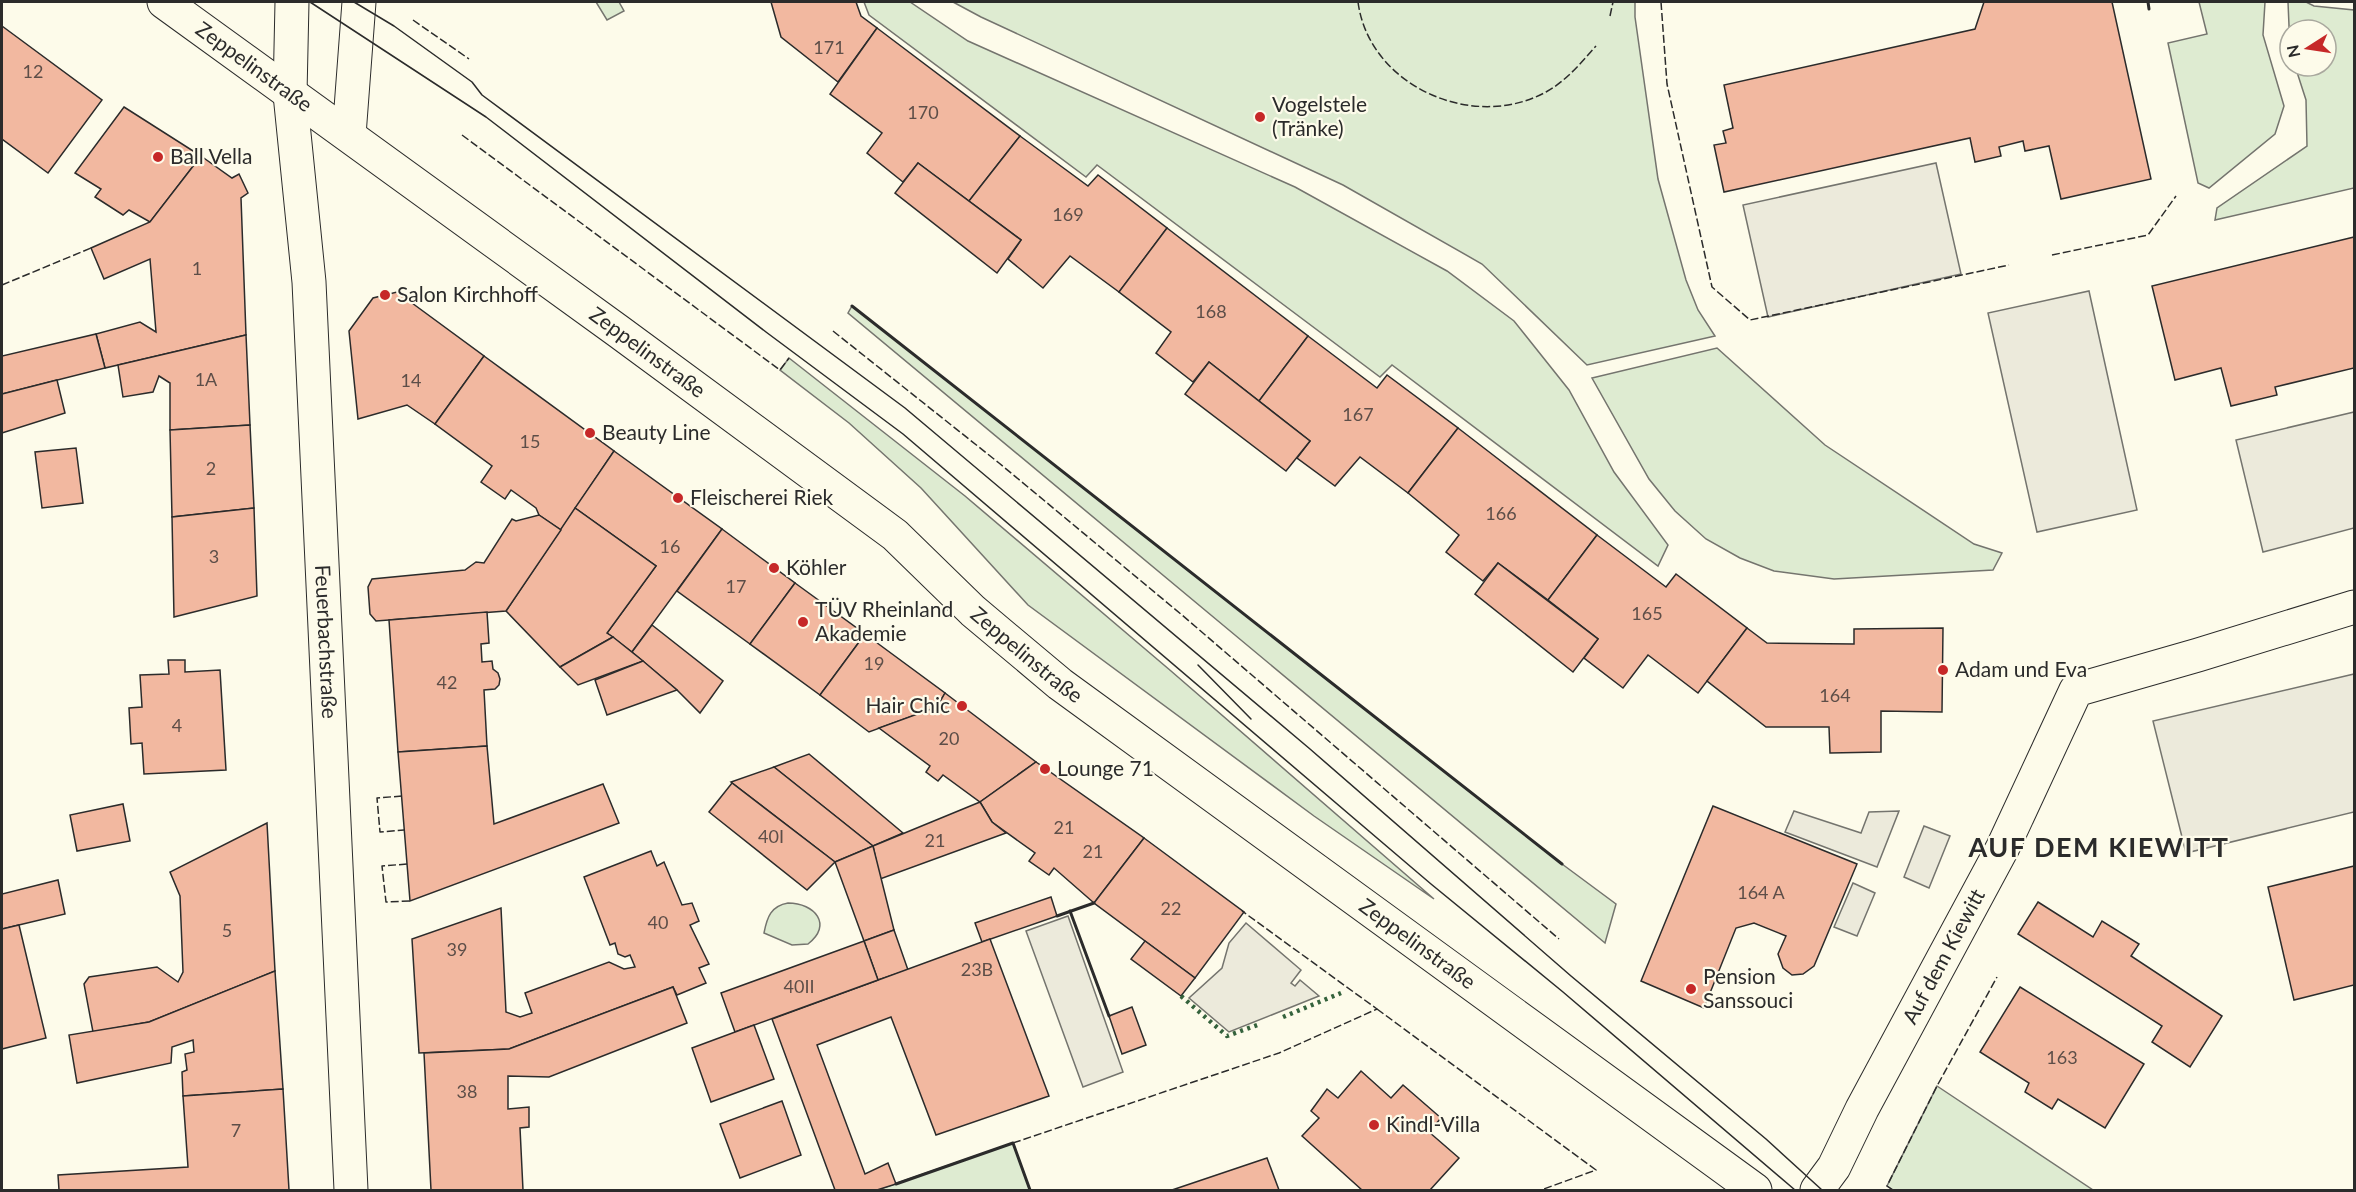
<svg xmlns="http://www.w3.org/2000/svg" width="2356" height="1192" font-family="Lato,sans-serif">
	<style>
		.green { fill: #deebd1; stroke: #74746e; stroke-width: 1.5 }
		.parking { fill: #eceadb; stroke: #74746e; stroke-width: 1.5 }
		.building { fill: #f2b8a0; stroke: #2b2b2b; stroke-width: 1.5 }
		.lines { fill: none; stroke-linecap: round; stroke-linejoin: round }
		.minor-casing { stroke: #2b2b2b; stroke-width: 35 }
		.major-casing { stroke: #2b2b2b; stroke-width: 35 }
		.minor { stroke: #fdfbea; stroke-width: 33 }
		.major { stroke: #fdfbea; stroke-width: 33 }
		.tram { stroke: #2b2b2b; stroke-width: 1.5 }
		.hedge { stroke: #34623c; stroke-width: 4.5; stroke-dasharray: 3 4.5; stroke-linecap: butt }
		.fence { stroke: #2b2b2b; stroke-width: 1.5; stroke-dasharray: 8 3; stroke-linecap: butt }
		.wall { stroke: #2b2b2b; stroke-width: 3 }
		.poi-dot { fill: #c62828; stroke: #fdfbea; stroke-width: 2 }
		.labels { text-anchor: middle; stroke-width: 4.5; stroke-linejoin: round; paint-order: stroke }
		.number-label { font-size: 18px; fill: #5d4e48 }
		.street-label { font-size: 21px; fill: #2b2b2b; stroke: #fdfbea }
		.poi-label { font-size: 21px; fill: #2b2b2b; stroke: #fdfbea; text-anchor: start }
		.district-label { font-size: 27px; font-weight: bold; letter-spacing: 1.5px; fill: #2b2b2b; stroke: #fdfbea }
	</style>
	<rect width="100%" height="100%" fill="#fdfbea"/>
	<g class="green">
		<path d="M 596,2 L 619,2 L 624,11 L 607,20 Z"/>
		<path d="M 864,2 L 910,2 L 968,41 L 1295,187 L 1447,271 L 1514,321 L 1569,390 L 1614,472 L 1668,545 L 1658,566 L 1392,365 L 1380,377 L 1097,165 L 1086,177 L 869,15 Z"/>
		<path d="M 953,2 L 1635,2 L 1635,17 L 1658,179 L 1686,280 L 1698,310 L 1715,336 L 1587,365 L 1482,264 L 1343,185 L 981,17 Z"/>
		<path d="M 2199,2 L 2265,2 L 2263,35 L 2284,106 L 2275,134 L 2209,188 L 2198,183 L 2168,43 L 2207,34 Z"/>
		<path d="M 2288,2 L 2306,2 L 2314,6 L 2354,10 L 2354,188 L 2215,220 L 2217,208 L 2307,146 L 2306,100 L 2295,66 L 2326,66 L 2326,30 L 2290,30 L 2290,49 Z"/>
		<path d="M 852,306 L 1562,864 L 1616,904 L 1605,943 L 848,313 Z"/>
		<path d="M 1717,348 L 1825,445 L 1974,544 L 2002,553 L 1993,570 L 1834,579 L 1774,571 L 1740,558 L 1706,539 L 1675,511 L 1649,479 L 1592,378 Z"/>
		<path d="M 789,358 L 965,496 L 1171,671 L 1434,899 L 1314,816 L 1028,605 L 921,488 L 849,423 L 780,370 Z"/>
		<path d="M 788,903 C 815,903 833,925 808,944 L 792,945 L 764,933 C 767,917 771,906 788,903 Z"/>
		<path d="M 1937,1086 L 2093,1190 L 1893,1190 L 1887,1186 Z"/>
		<path d="M 1013,1143 L 1030,1190 L 877,1190 Z"/>
	</g>
	<g class="parking">
		<path d="M 1936,163 L 1961,274 L 1768,317 L 1743,205 Z"/>
		<path d="M 2089,291 L 2137,510 L 2037,532 L 1988,313 Z"/>
		<path d="M 2354,412 L 2354,528 L 2263,552 L 2236,440 Z"/>
		<path d="M 2354,674 L 2354,812 L 2186,853 L 2153,721 Z"/>
		<path d="M 1794,811 L 1861,833 L 1869,812 L 1899,811 L 1877,867 L 1785,832 Z"/>
		<path d="M 1924,826 L 1950,836 L 1929,888 L 1904,877 Z"/>
		<path d="M 1853,883 L 1875,893 L 1857,936 L 1834,927 Z"/>
		<path d="M 1068,916 L 1123,1072 L 1083,1087 L 1026,931 Z"/>
		<path d="M 1246,923 L 1301,970 L 1291,983 L 1295,986 L 1300,980 L 1319,996 L 1229,1032 L 1189,998 L 1222,968 L 1229,943 Z"/>
	</g>
	<g class="building">
		<path d="M 771,2 L 856,2 L 861,16 L 877,28 L 838,82 L 781,37 Z"/>
		<path d="M 1984,2 L 2112,2 L 2151,179 L 2061,199 L 2049,146 L 2025,151 L 2023,141 L 1999,147 L 2001,156 L 1975,162 L 1970,138 L 1724,192 L 1714,145 L 1726,143 L 1723,131 L 1733,128 L 1724,85 L 1975,29 Z"/>
		<path d="M 2,26 L 102,100 L 48,173 L 2,139 Z"/>
		<path d="M 877,28 L 1020,136 L 969,201 L 918,163 L 903,182 L 867,153 L 882,133 L 830,94 Z"/>
		<path d="M 124,107 L 201,156 L 150,222 L 129,210 L 123,215 L 95,197 L 101,189 L 75,173 Z"/>
		<path d="M 1020,136 L 1088,186 L 1098,175 L 1167,228 L 1119,292 L 1070,256 L 1043,288 L 1008,259 L 1021,240 L 969,201 Z"/>
		<path d="M 201,156 L 232,178 L 239,174 L 248,193 L 241,198 L 246,335 L 105,368 L 96,334 L 140,322 L 156,332 L 150,259 L 104,279 L 91,248 L 150,222 Z"/>
		<path d="M 918,163 L 1021,240 L 997,273 L 895,193 Z"/>
		<path d="M 1167,228 L 1308,336 L 1259,401 L 1209,362 L 1193,382 L 1156,353 L 1171,332 L 1119,292 Z"/>
		<path d="M 2354,237 L 2354,368 L 2275,387 L 2277,395 L 2231,406 L 2221,368 L 2175,380 L 2152,286 Z"/>
		<path d="M 397,292 L 484,356 L 435,424 L 407,405 L 358,419 L 349,331 L 373,298 Z"/>
		<path d="M 96,334 L 105,368 L 2,394 L 2,356 Z"/>
		<path d="M 246,335 L 250,425 L 170,430 L 170,383 L 159,376 L 153,392 L 123,397 L 118,365 Z"/>
		<path d="M 1308,336 L 1377,388 L 1387,375 L 1458,428 L 1408,493 L 1360,457 L 1335,486 L 1297,458 L 1310,441 L 1259,401 Z"/>
		<path d="M 484,356 L 614,451 L 561,530 L 539,515 L 536,508 L 511,490 L 505,499 L 481,482 L 492,466 L 435,424 Z"/>
		<path d="M 1209,362 L 1310,441 L 1286,471 L 1185,394 Z"/>
		<path d="M 57,380 L 65,413 L 2,433 L 2,394 Z"/>
		<path d="M 250,425 L 254,508 L 172,517 L 170,430 Z"/>
		<path d="M 1458,428 L 1597,535 L 1548,600 L 1498,563 L 1483,581 L 1446,552 L 1459,535 L 1408,493 Z"/>
		<path d="M 76,448 L 83,503 L 42,508 L 35,452 Z"/>
		<path d="M 614,451 L 722,529 L 632,652 L 607,633 L 656,566 L 575,508 Z"/>
		<path d="M 254,508 L 257,596 L 174,617 L 172,517 Z"/>
		<path d="M 575,508 L 656,566 L 607,633 L 613,637 L 560,667 L 506,611 Z"/>
		<path d="M 539,515 L 561,530 L 506,611 L 376,621 L 370,614 L 368,587 L 372,579 L 465,570 L 476,562 L 484,563 L 512,519 L 516,521 Z"/>
		<path d="M 722,529 L 795,583 L 750,644 L 677,591 Z"/>
		<path d="M 1597,535 L 1666,587 L 1676,574 L 1747,628 L 1698,693 L 1648,655 L 1623,688 L 1584,658 L 1598,639 L 1548,600 Z"/>
		<path d="M 1498,563 L 1598,639 L 1573,672 L 1475,594 Z"/>
		<path d="M 795,583 L 865,634 L 820,695 L 750,644 Z"/>
		<path d="M 487,612 L 489,643 L 481,644 L 482,662 L 492,661 L 493,669 L 498,673 L 500,679 L 499,685 L 495,689 L 484,690 L 487,746 L 398,752 L 389,620 Z"/>
		<path d="M 652,625 L 723,681 L 700,713 L 677,690 L 632,652 Z"/>
		<path d="M 1747,628 L 1767,643 L 1854,644 L 1854,629 L 1943,628 L 1942,712 L 1881,711 L 1881,752 L 1830,753 L 1829,727 L 1766,727 L 1707,681 Z"/>
		<path d="M 865,634 L 945,693 L 937,707 L 869,732 L 820,695 Z"/>
		<path d="M 613,637 L 643,661 L 578,685 L 560,667 Z"/>
		<path d="M 168,660 L 185,660 L 185,672 L 220,670 L 226,770 L 144,774 L 142,743 L 131,744 L 129,708 L 142,707 L 140,675 L 169,674 Z"/>
		<path d="M 643,661 L 677,690 L 607,715 L 595,680 Z"/>
		<path d="M 945,693 L 1036,762 L 980,802 L 943,775 L 938,781 L 926,772 L 930,766 L 879,728 L 937,707 Z"/>
		<path d="M 487,746 L 494,824 L 603,784 L 619,823 L 410,901 L 398,752 Z"/>
		<path d="M 809,754 L 903,833 L 873,846 L 774,767 Z"/>
		<path d="M 1036,762 L 1144,838 L 1094,903 L 1054,868 L 1049,875 L 1029,861 L 1035,853 L 992,822 L 980,802 Z"/>
		<path d="M 774,767 L 873,846 L 835,862 L 731,782 Z"/>
		<path d="M 732,783 L 835,862 L 807,890 L 709,812 Z"/>
		<path d="M 980,802 L 992,822 L 1006,833 L 880,879 L 873,846 Z"/>
		<path d="M 123,804 L 130,841 L 77,851 L 70,815 Z"/>
		<path d="M 1713,806 L 1857,864 L 1814,966 L 1803,974 L 1792,975 L 1783,968 L 1778,954 L 1786,936 L 1754,923 L 1736,928 L 1704,1008 L 1641,981 Z"/>
		<path d="M 267,823 L 275,971 L 149,1022 L 93,1032 L 84,984 L 89,977 L 157,967 L 178,982 L 183,972 L 180,896 L 170,872 Z"/>
		<path d="M 1144,838 L 1244,912 L 1195,978 L 1094,903 Z"/>
		<path d="M 873,846 L 894,930 L 864,941 L 835,862 Z"/>
		<path d="M 651,851 L 657,866 L 664,862 L 682,905 L 692,903 L 699,921 L 690,925 L 709,964 L 699,968 L 706,983 L 677,995 L 673,987 L 509,1049 L 419,1053 L 412,939 L 501,908 L 506,1012 L 520,1017 L 532,1013 L 525,993 L 609,962 L 624,969 L 635,967 L 630,955 L 625,957 L 618,954 L 615,943 L 610,945 L 584,877 Z"/>
		<path d="M 2354,866 L 2354,985 L 2294,1000 L 2268,887 Z"/>
		<path d="M 58,880 L 65,914 L 2,929 L 2,894 Z"/>
		<path d="M 1051,897 L 1057,916 L 982,942 L 975,923 Z"/>
		<path d="M 2038,902 L 2093,937 L 2102,921 L 2139,944 L 2131,956 L 2222,1016 L 2190,1067 L 2152,1042 L 2162,1026 L 2018,934 Z"/>
		<path d="M 19,925 L 46,1038 L 2,1049 L 2,929 Z"/>
		<path d="M 894,930 L 908,970 L 878,980 L 864,941 Z"/>
		<path d="M 990,939 L 1049,1096 L 936,1135 L 891,1017 L 817,1045 L 865,1174 L 888,1163 L 896,1184 L 877,1190 L 835,1190 L 772,1019 Z"/>
		<path d="M 864,941 L 878,980 L 735,1032 L 721,993 Z"/>
		<path d="M 1145,941 L 1195,978 L 1181,996 L 1131,959 Z"/>
		<path d="M 275,971 L 283,1089 L 183,1096 L 182,1072 L 187,1070 L 185,1054 L 194,1052 L 193,1040 L 172,1047 L 171,1063 L 77,1083 L 69,1035 L 149,1022 Z"/>
		<path d="M 673,987 L 687,1023 L 549,1077 L 508,1076 L 508,1109 L 529,1107 L 529,1127 L 520,1128 L 523,1190 L 431,1190 L 424,1053 L 509,1049 Z"/>
		<path d="M 2020,987 L 2144,1064 L 2105,1128 L 2058,1099 L 2052,1109 L 2025,1092 L 2029,1083 L 1980,1052 Z"/>
		<path d="M 1132,1007 L 1146,1045 L 1122,1054 L 1109,1016 Z"/>
		<path d="M 754,1025 L 774,1079 L 711,1102 L 692,1048 Z"/>
		<path d="M 1361,1071 L 1391,1098 L 1403,1085 L 1441,1118 L 1429,1132 L 1459,1158 L 1430,1190 L 1362,1190 L 1302,1136 L 1319,1118 L 1311,1111 L 1327,1089 L 1338,1098 Z"/>
		<path d="M 283,1089 L 289,1190 L 59,1190 L 58,1175 L 188,1167 L 183,1096 Z"/>
		<path d="M 782,1101 L 801,1155 L 740,1178 L 720,1124 Z"/>
		<path d="M 1267,1158 L 1279,1190 L 1172,1190 Z"/>
	</g>
	<g class="lines">
		<defs>
			<g id="minor">
				<path id="s1" d="M 290,94 L 309,282 L 351,1190"/>
				<path id="s2" d="M 1817,1190 L 1834,1167 L 1862,1109 L 2003,847 L 2076,690 L 2198,655 L 2354,607"/>
			</g>
			<g id="major">
				<path id="s3" d="M 164,2 L 618,331 L 895,535 L 973,611 L 1060,684 L 1755,1190"/>
				<path d="M 290,94 L 292,2"/>
				<path d="M 349,135 L 359,2"/>
			</g>
		</defs>
		<use href="#minor" class="minor-casing"/>
		<use href="#major" class="major-casing"/>
		<use href="#minor" class="minor"/>
		<use href="#major" class="major"/>
		<g class="tram">
			<path d="M 310,2 L 486,117 L 766,332 L 903,434 L 1431,884 L 1563,992 L 1795,1190"/>
			<path d="M 354,2 L 394,26 L 472,82 L 482,95 L 905,408 L 1310,749 L 1571,976 L 1766,1139 L 1822,1190"/>
			<path d="M 1198,665 L 1251,719"/>
		</g>
		<g class="hedge">
			<path d="M 1181,996 L 1227,1036 L 1260,1024"/>
			<path d="M 1283,1017 L 1341,993"/>
		</g>
		<g class="fence">
			<path d="M 1358,2 C 1369,86 1473,132 1546,92 C 1566,81 1581,63 1596,46"/>
			<path d="M 1661,2 L 1667,84 L 1712,287 L 1750,320 L 2009,265"/>
			<path d="M 1610,16 L 1613,2"/>
			<path d="M 413,20 L 469,59"/>
			<path d="M 462,135 L 780,370 L 789,358"/>
			<path d="M 2052,255 L 2148,235 L 2176,196"/>
			<path d="M 2,285 L 91,248"/>
			<path d="M 833,331 L 999,463 L 1182,615 L 1559,939"/>
			<path d="M 402,796 L 377,798 L 380,832 L 404,830"/>
			<path d="M 407,864 L 382,866 L 386,902 L 410,901"/>
			<path d="M 1377,1009 L 1596,1170 L 1541,1190"/>
			<path d="M 1013,1143 L 1279,1053 L 1377,1009 L 1242,911"/>
			<path d="M 1893,1190 L 1887,1186 L 1937,1086 L 1997,977"/>
		</g>
		<g class="wall">
			<path d="M 2148,2 L 2149,9"/>
			<path d="M 852,306 L 1562,864"/>
			<path d="M 1070,911 L 1109,1016"/>
			<path d="M 1057,916 L 1094,903"/>
			<path d="M 896,1184 L 1013,1143 L 1030,1190"/>
		</g>
	</g>
	<g class="poi-dot">
		<circle cx="1260" cy="117" r="6"/>
		<circle cx="158" cy="157" r="6"/>
		<circle cx="385" cy="295" r="6"/>
		<circle cx="590" cy="433" r="6"/>
		<circle cx="678" cy="498" r="6"/>
		<circle cx="774" cy="568" r="6"/>
		<circle cx="803" cy="622" r="6"/>
		<circle cx="1943" cy="670" r="6"/>
		<circle cx="962" cy="706" r="6"/>
		<circle cx="1045" cy="769" r="6"/>
		<circle cx="1691" cy="989" r="6"/>
		<circle cx="1374" cy="1125" r="6"/>
	</g>
	<g class="labels">
		<g class="number-label">
			<text x="829" y="54">171</text>
			<text x="33" y="78">12</text>
			<text x="923" y="119">170</text>
			<text x="1068" y="221">169</text>
			<text x="197" y="275">1</text>
			<text x="1211" y="318">168</text>
			<text x="206" y="386">1A</text>
			<text x="411" y="387">14</text>
			<text x="1358" y="421">167</text>
			<text x="530" y="448">15</text>
			<text x="211" y="475">2</text>
			<text x="1501" y="520">166</text>
			<text x="670" y="553">16</text>
			<text x="214" y="563">3</text>
			<text x="736" y="593">17</text>
			<text x="1647" y="620">165</text>
			<text x="874" y="670">19</text>
			<text x="447" y="689">42</text>
			<text x="1835" y="702">164</text>
			<text x="177" y="732">4</text>
			<text x="949" y="745">20</text>
			<text x="1064" y="834">21</text>
			<text x="771" y="843">40I</text>
			<text x="935" y="847">21</text>
			<text x="1093" y="858">21</text>
			<text x="1761" y="899">164 A</text>
			<text x="1171" y="915">22</text>
			<text x="658" y="929">40</text>
			<text x="227" y="937">5</text>
			<text x="457" y="956">39</text>
			<text x="977" y="976">23B</text>
			<text x="799" y="993">40II</text>
			<text x="2062" y="1064">163</text>
			<text x="467" y="1098">38</text>
			<text x="236" y="1137">7</text>
		</g>
		<g class="street-label">
			<text dy="7" stroke="none"><textPath href="#s3" startOffset="111">Zeppelinstraße</textPath></text>
			<text dy="7" stroke="none"><textPath href="#s3" startOffset="597">Zeppelinstraße</textPath></text>
			<text dy="7" stroke="none"><textPath href="#s1" startOffset="549">Feuerbachstraße</textPath></text>
			<text dy="7" stroke="none"><textPath href="#s3" startOffset="1083">Zeppelinstraße</textPath></text>
			<text dy="7" stroke="none"><textPath href="#s3" startOffset="1569">Zeppelinstraße</textPath></text>
			<text dy="7" stroke="none"><textPath href="#s2" startOffset="266">Auf dem Kiewitt</textPath></text>
		</g>
		<g class="poi-label">
			<text x="1272" y="112">Vogelstele<tspan x="1272" dy="24">(Tränke)</tspan></text>
			<text x="170" y="164">Ball Vella</text>
			<text x="397" y="302">Salon Kirchhoff</text>
			<text x="602" y="440">Beauty Line</text>
			<text x="690" y="505">Fleischerei Riek</text>
			<text x="786" y="575">Köhler</text>
			<text x="815" y="617">TÜV Rheinland<tspan x="815" dy="24">Akademie</tspan></text>
			<text x="1955" y="677">Adam und Eva</text>
			<text x="950" y="713" text-anchor="end">Hair Chic</text>
			<text x="1057" y="776">Lounge 71</text>
			<text x="1703" y="984">Pension<tspan x="1703" dy="24">Sanssouci</tspan></text>
			<text x="1386" y="1132">Kindl-Villa</text>
		</g>
		<g class="district-label">
			<text x="2099" y="857">AUF DEM KIEWITT</text>
		</g>
	</g>
	<rect width="2356" height="1192" fill="none" stroke="#2b2b2b" stroke-width="6"/>
	<g transform="translate(2308 48) rotate(258)"><circle r="28" fill="#fdfbea" stroke="#a9a89e" stroke-width="1.5"/>
	<path d="M0-4.5L10 22L0 15L-10 22Z" fill="#c62828"/>
	<text y="-9" font-size="16" font-weight="bold" text-anchor="middle" fill="#2b2b2b">N</text>
	</g>
</svg>
